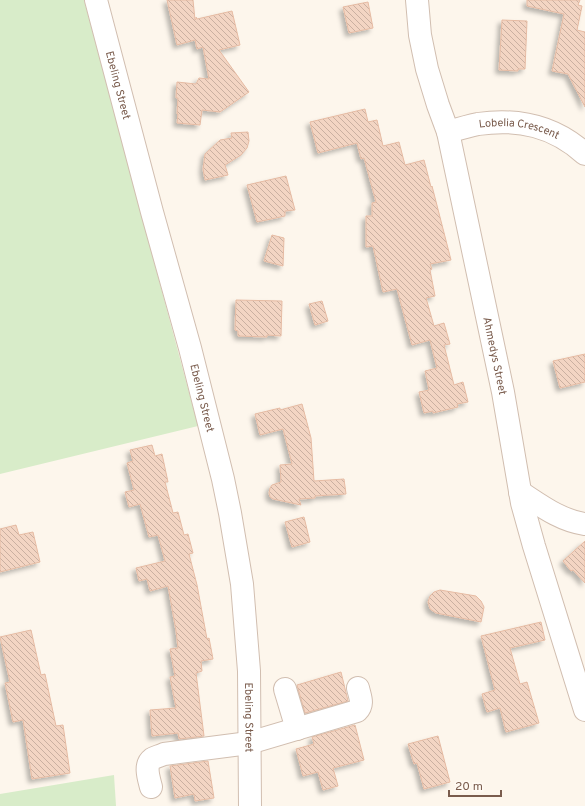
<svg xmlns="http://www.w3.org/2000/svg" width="585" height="806" font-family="Overpass,sans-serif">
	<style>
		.green { fill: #d8ecc9 }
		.building { fill: url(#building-back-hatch); stroke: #e6bba3; filter: url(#shadow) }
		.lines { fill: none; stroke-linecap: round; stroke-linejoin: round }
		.minor-casing { stroke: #d1beb0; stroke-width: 24 }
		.minor { stroke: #fff; stroke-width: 22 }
		.labels { text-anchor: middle; stroke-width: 3; stroke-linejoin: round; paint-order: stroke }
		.street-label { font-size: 11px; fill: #7a5c4d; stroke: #fffaf3 }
	</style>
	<defs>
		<pattern id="building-back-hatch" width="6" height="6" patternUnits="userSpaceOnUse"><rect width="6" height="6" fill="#f3d5c3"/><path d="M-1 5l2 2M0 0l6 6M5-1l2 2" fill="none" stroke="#cab0a1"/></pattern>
		<filter id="shadow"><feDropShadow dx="-3.5" dy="3.5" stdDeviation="2" flood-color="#0004"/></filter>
	</defs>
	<rect width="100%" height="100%" fill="#fdf6ec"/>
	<g class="green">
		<path d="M 0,0 L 84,0 L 198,426 L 0,474 Z"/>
		<path d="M 114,775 L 116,806 L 0,806 L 0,794 Z"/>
	</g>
	<g class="building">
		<path d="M 167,0 L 193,0 L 195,20 L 196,19 L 196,17 L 197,19 L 232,11 L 240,45 L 219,50 L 249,92 L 220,112 L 202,110 L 200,125 L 177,123 L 178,114 L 177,114 L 178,98 L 176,98 L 177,82 L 196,84 L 199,78 L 209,79 L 203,47 L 197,49 L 195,40 L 177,45 Z"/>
		<path d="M 527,0 L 580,0 L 578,5 L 582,6 L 577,30 L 585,32 L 585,107 L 568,74 L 552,71 L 564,14 L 527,6 Z"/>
		<path d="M 368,2 L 373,28 L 349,33 L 343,7 Z"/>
		<path d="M 502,20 L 527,21 L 525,69 L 518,69 L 518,71 L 499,70 Z"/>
		<path d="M 365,109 L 368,122 L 377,120 L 383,146 L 399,142 L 405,165 L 424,160 L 431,187 L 432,186 L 451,260 L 430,264 L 432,269 L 430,270 L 435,296 L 426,298 L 434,326 L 444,323 L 450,344 L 444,345 L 454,385 L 463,382 L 468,402 L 457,404 L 458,407 L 433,413 L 433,411 L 424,413 L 419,392 L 429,390 L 425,371 L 437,368 L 430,340 L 412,345 L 397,289 L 383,292 L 373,246 L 366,247 L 366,216 L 372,216 L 372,203 L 376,202 L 364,158 L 361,159 L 357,143 L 318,153 L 310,122 Z"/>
		<path d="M 248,132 L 249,141 L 247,148 L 241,155 L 225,165 L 228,175 L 205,180 L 203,169 L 205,154 L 220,140 L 232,138 L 231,133 Z"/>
		<path d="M 286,176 L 295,210 L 285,211 L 285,216 L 257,222 L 247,185 Z"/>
		<path d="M 272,235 L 284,238 L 283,266 L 264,261 Z"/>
		<path d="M 236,300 L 282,301 L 281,336 L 267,335 L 267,337 L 238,336 L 238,331 L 235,330 Z"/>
		<path d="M 322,301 L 328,321 L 315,325 L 309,304 Z"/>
		<path d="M 585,354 L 585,382 L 560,388 L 553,361 Z"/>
		<path d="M 302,404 L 311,438 L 314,481 L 344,479 L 346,494 L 315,496 L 315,498 L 299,499 L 301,505 L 273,499 L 270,497 L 269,493 L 270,488 L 272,485 L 281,482 L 280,465 L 292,464 L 283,429 L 260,435 L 255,414 L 280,408 L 280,410 Z"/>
		<path d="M 152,445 L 155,456 L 162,454 L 168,482 L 165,482 L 173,513 L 178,512 L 184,535 L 188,534 L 193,553 L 189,554 L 197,585 L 207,639 L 209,638 L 213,659 L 201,661 L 202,671 L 196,673 L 204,736 L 179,739 L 178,733 L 152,736 L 150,710 L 176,708 L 170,677 L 175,676 L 170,649 L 178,648 L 176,631 L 168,586 L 150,591 L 147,579 L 139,581 L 136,568 L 165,561 L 158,535 L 149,537 L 140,504 L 129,507 L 125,492 L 134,490 L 127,463 L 133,461 L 130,450 Z"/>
		<path d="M 304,517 L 310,542 L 292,547 L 285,522 Z"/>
		<path d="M 16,525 L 19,535 L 33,532 L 40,562 L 0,572 L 0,529 Z"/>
		<path d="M 585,541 L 585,583 L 573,570 L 571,571 L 563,561 Z"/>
		<path d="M 440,590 L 476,596 L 481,601 L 484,607 L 481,622 L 436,613 L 430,609 L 428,602 L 430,596 L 434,592 Z"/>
		<path d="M 541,622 L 545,640 L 510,648 L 520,684 L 527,682 L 539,723 L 506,732 L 500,708 L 487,712 L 482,694 L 495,690 L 481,636 Z"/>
		<path d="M 31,630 L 41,675 L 45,674 L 56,726 L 63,725 L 70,773 L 32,779 L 23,720 L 13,722 L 5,683 L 10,682 L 0,637 Z"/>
		<path d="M 341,672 L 348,701 L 305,713 L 297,685 Z"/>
		<path d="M 355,725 L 364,760 L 333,768 L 338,786 L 323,790 L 318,772 L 303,776 L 296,749 L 314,744 L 312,737 Z"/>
		<path d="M 438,736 L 450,782 L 424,789 L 417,763 L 414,764 L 408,744 Z"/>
		<path d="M 208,761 L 214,798 L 195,801 L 194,794 L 175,798 L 170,766 Z"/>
	</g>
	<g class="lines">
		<defs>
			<g id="minor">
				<path id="s1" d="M 96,0 L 152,212 L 190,348 L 223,479 L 230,513 L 242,584 L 249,671 L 250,806"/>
				<path id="s2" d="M 417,0 L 420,35 L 427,69 L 438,105 L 448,132 L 503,392 L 522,503 L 534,546 L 585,710"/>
				<path id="s3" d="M 448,132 C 458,129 468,126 478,124 C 519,118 554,126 585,154"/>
				<path d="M 520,492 C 540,505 561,521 585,524"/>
				<path d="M 285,689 L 297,729"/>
				<path d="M 151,787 C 149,779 144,765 152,759 C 155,757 160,756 164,754 L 249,743 L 357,711 C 364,704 360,697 358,688"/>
			</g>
		</defs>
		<use href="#minor" class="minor-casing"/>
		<use href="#minor" class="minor"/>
	</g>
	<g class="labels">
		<g class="street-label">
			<text dy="4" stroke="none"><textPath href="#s1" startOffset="88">Ebeling Street</textPath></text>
			<text dy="4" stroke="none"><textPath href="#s3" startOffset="73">Lobelia Crescent</textPath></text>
			<text dy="4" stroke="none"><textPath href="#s2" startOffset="365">Ahmedys Street</textPath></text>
			<text dy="4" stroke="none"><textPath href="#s1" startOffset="412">Ebeling Street</textPath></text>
			<text dy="4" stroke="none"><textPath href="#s1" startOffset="736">Ebeling Street</textPath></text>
		</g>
	</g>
	<path d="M449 790v6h52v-6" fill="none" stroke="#7a5c4d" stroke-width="2"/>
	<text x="455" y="790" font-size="12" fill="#7a5c4d" stroke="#fffaf3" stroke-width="3" paint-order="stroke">20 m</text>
</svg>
